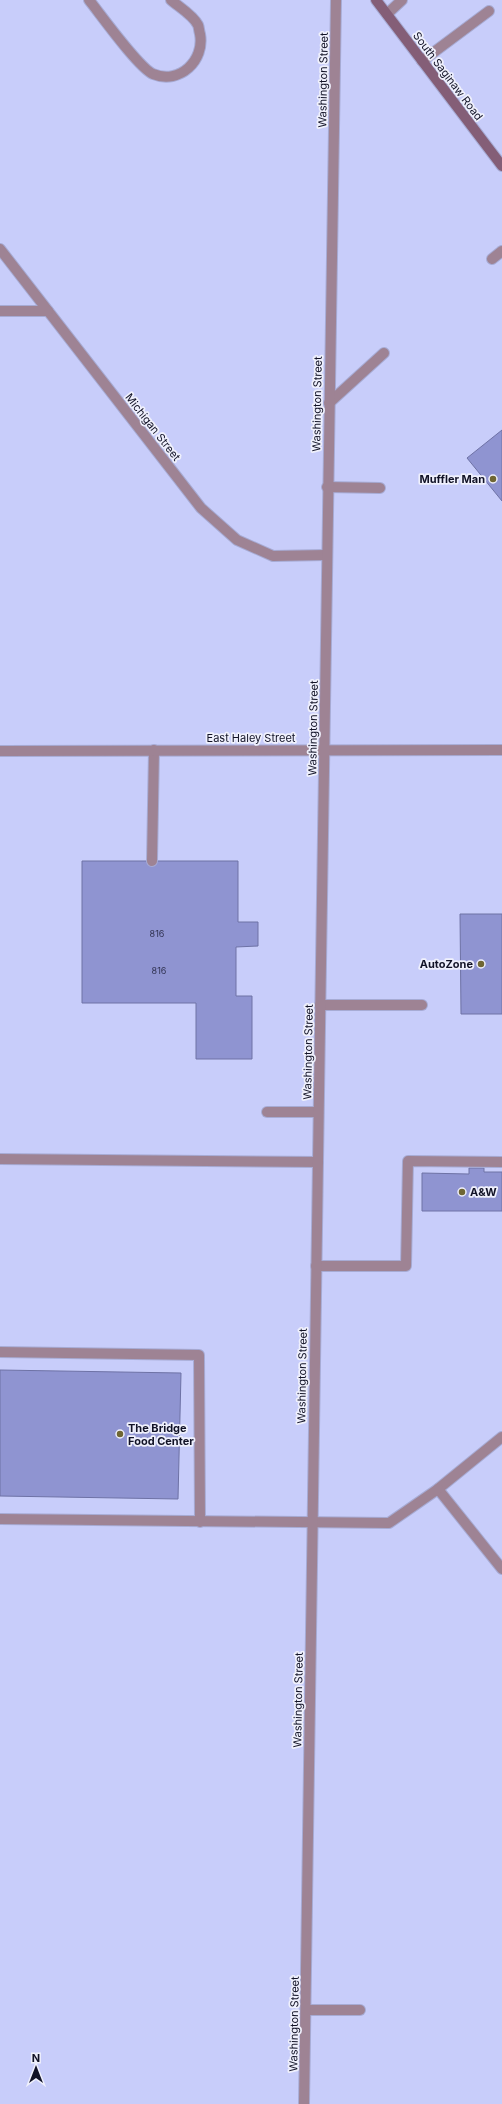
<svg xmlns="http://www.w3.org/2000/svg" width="502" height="2104" font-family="Inter,sans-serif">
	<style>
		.building { fill: #8f94d1; stroke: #6e72a5 }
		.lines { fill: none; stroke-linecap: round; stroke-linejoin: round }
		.service-casing { stroke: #a7abd4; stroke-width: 12 }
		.minor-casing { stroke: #a7abd4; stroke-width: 12 }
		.tertiary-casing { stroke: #a7abd4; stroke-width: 12 }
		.secondary-casing { stroke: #a7abd4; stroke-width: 12 }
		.service { stroke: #9e8394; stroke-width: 10 }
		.minor { stroke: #9e8394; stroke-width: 10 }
		.tertiary { stroke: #9e8394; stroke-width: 10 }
		.secondary { stroke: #845e77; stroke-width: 10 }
		.poi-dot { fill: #6f6633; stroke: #eff0fc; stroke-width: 1.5 }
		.labels { text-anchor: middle; stroke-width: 3.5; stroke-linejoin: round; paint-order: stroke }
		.number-label { font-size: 9px; fill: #303251 }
		.street-label { font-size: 11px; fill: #111226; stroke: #eff0fc }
		.poi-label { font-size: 11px; font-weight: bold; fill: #111226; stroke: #eff0fc; text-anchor: end }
	</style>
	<rect width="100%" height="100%" fill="#c8cdfa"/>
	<g class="building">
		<path d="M 502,430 L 502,501 L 467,458 Z"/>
		<path d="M 82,861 L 238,861 L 238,922 L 258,922 L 258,946 L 236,947 L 236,996 L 252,996 L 252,1059 L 196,1059 L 196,1003 L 82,1003 Z"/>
		<path d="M 460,914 L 502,914 L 502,1014 L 461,1014 Z"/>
		<path d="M 469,1168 L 484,1168 L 484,1172 L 502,1172 L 502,1211 L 422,1211 L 422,1173 L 469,1174 Z"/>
		<path d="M 0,1370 L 181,1373 L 178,1499 L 0,1496 Z"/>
	</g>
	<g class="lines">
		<defs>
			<g id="service">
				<path d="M 89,0 C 101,15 138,67 153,74 C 180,85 205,60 200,34 C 199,31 199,27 198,25 C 193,15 179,7 171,0"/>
				<path d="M 387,14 L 402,0"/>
				<path d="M 422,61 L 489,11"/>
				<path d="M 492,259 L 502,251"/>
				<path d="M 329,403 L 384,353"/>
				<path d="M 327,487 L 380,488"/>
				<path d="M 152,861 L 154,750"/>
				<path d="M 320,1005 L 422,1005"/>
				<path d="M 267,1112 L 318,1112"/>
				<path d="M 0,1159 L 318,1162"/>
				<path d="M 316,1266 L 406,1266 L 408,1161 L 502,1162"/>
				<path d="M 0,1352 L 199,1355 L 200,1522"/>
				<path d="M 502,1437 L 438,1489 L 502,1569"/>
				<path d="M 0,1519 L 389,1523 L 438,1489"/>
				<path d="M 306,2010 L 360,2010"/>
			</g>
			<g id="minor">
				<path d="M 0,249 L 201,508 L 237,540 L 273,556 L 326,555"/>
				<path d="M 0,311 L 48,311"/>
				<path d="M 0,751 L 502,750"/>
			</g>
			<path id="tertiary" d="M 304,2104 C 316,1403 323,701 336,0"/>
			<path id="secondary" d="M 376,0 L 502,166"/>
		</defs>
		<use href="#service" class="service-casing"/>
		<use href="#minor" class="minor-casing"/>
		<use href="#tertiary" class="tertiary-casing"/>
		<use href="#secondary" class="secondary-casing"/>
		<use href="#service" class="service"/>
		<use href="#minor" class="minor"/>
		<use href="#tertiary" class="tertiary"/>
		<use href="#secondary" class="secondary"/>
	</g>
	<g class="poi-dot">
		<circle cx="493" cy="479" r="4"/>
		<circle cx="481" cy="964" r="4"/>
		<circle cx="462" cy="1192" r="4"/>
		<circle cx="120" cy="1434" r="4"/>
	</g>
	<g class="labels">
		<g class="number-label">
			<text x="157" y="937">816</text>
			<text x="159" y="974">816</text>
		</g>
		<g class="street-label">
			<text transform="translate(448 76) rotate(53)" y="4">South Saginaw Road</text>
			<text transform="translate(323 80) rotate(-89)" y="4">Washington Street</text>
			<text transform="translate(317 404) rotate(-89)" y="4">Washington Street</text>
			<text transform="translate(153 427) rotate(52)" y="4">Michigan Street</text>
			<text transform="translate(313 728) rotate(-89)" y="4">Washington Street</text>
			<text x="251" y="742">East Haley Street</text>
			<text transform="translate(308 1052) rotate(-89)" y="4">Washington Street</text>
			<text transform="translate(302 1376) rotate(-89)" y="4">Washington Street</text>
			<text transform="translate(298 1700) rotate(-89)" y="4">Washington Street</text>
			<text transform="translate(294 2024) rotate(-89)" y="4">Washington Street</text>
		</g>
		<g class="poi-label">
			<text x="485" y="483">Muffler Man</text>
			<text x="473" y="968">AutoZone</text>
			<text x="470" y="1196" text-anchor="start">A&amp;W</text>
			<text x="128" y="1432" text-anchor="start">The Bridge<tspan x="128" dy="13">Food Center</tspan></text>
		</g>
	</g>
	<g transform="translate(36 2068)" stroke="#eff0fc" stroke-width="3" paint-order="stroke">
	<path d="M0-3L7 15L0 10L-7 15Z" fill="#111226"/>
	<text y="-6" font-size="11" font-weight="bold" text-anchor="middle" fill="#111226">N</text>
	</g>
</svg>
